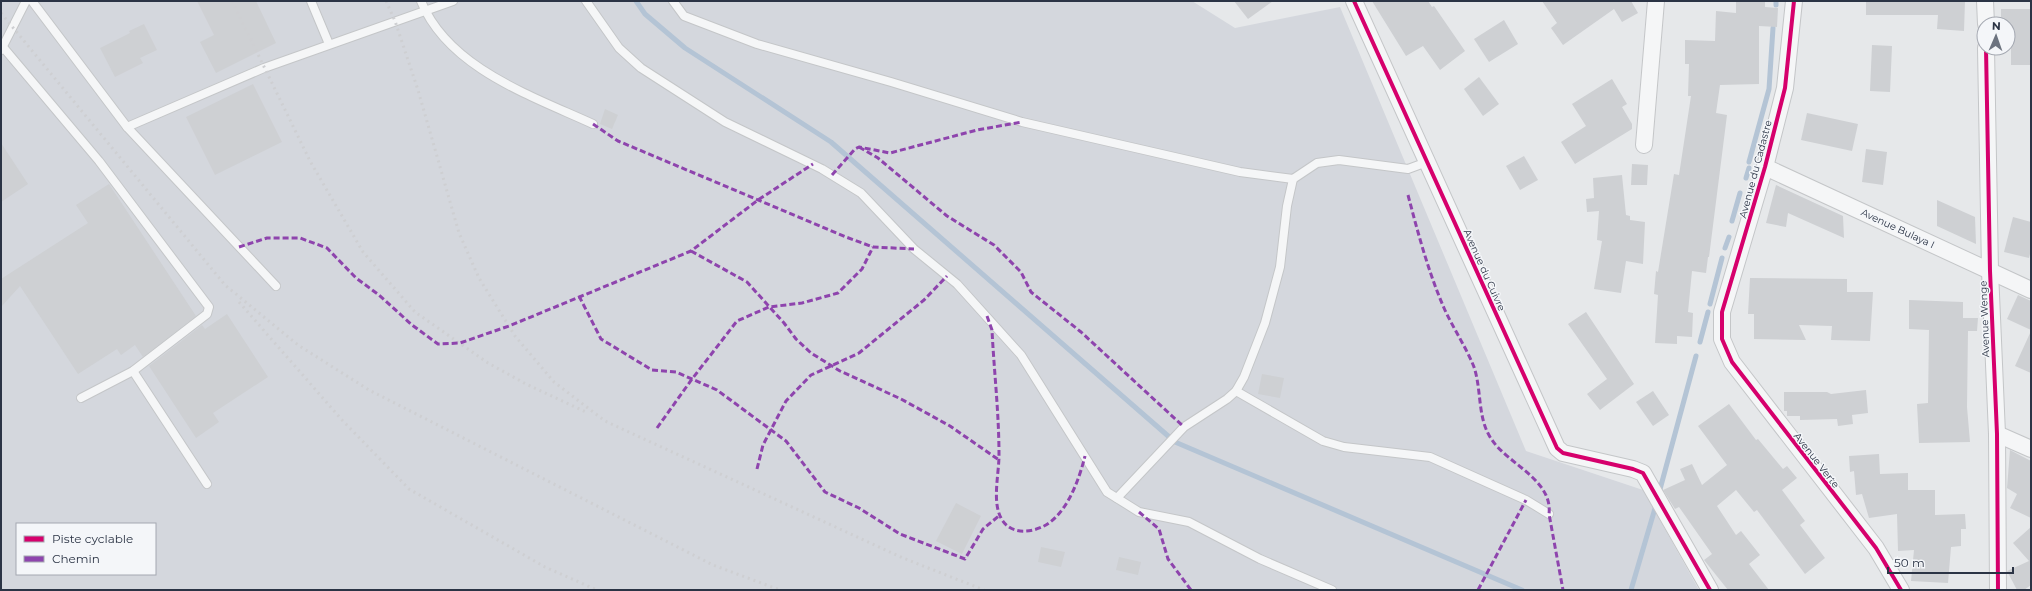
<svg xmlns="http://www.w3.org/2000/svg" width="2032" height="591" font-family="Montserrat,sans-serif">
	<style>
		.built { fill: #d4d7dd; fill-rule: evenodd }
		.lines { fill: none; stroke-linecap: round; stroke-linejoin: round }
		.stream { stroke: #b4c4d5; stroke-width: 5 }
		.building { fill: #ced0d3 }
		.lane-casing { stroke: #c4c6c8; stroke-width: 10 }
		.street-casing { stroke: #c4c6c8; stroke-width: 18 }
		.lane { stroke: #f5f6f7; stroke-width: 8 }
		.street { stroke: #f5f6f7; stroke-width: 16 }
		.rail { stroke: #cecfd2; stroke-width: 3; stroke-dasharray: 2 4; stroke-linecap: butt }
		.quiet { stroke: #8e44ad; stroke-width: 3; stroke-dasharray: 6 3; stroke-linecap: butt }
		.cycleway-casing { stroke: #f4f6f9; stroke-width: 6 }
		.cycleway { stroke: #d6006c; stroke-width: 4 }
		.labels { text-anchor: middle; stroke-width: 3; stroke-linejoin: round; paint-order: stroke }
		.street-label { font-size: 10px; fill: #2b3445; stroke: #f4f6f9 }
	</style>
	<rect width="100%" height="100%" fill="#e6e8ea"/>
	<path class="built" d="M 1,1 L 1192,1 L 1235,28 L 1340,7 L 1526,451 L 1643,490 L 1699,590 L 1,590 ZM 17,524 L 155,524 L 155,574 L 17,574 Z"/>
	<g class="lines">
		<g class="stream">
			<path d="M 636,1 L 645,14 L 685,48 L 831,142 L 1175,442 L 1522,590"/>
			<path d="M 1776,5 L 1776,1"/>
			<path d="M 1749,162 L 1769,89 L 1773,28"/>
			<path d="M 1746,178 L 1749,168"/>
			<path d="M 1732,221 L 1740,193"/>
			<path d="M 1725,248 L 1729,237"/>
			<path d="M 1710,304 L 1722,258"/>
			<path d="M 1700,342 L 1708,312"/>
			<path d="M 1659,493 L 1696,356"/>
			<path d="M 1631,590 L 1656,505"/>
		</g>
	</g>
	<g class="building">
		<path d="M 197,1 L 256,1 L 276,43 L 216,73 L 200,42 L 214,35 Z"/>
		<path d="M 1234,1 L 1273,1 L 1248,19 Z"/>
		<path d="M 1372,1 L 1428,1 L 1432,7 L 1434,6 L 1465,51 L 1440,70 L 1423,46 L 1406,56 Z"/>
		<path d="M 1542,1 L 1631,1 L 1638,13 L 1622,22 L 1614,9 L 1563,45 L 1551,28 L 1557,23 Z"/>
		<path d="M 1736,1 L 1765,1 L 1765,7 L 1778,8 L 1777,27 L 1759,26 L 1759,84 L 1720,85 L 1716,113 L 1727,115 L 1709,257 L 1708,257 L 1706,273 L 1692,271 L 1688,312 L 1693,313 L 1692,337 L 1677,336 L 1677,344 L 1655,343 L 1658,295 L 1654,294 L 1656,271 L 1658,272 L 1674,174 L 1679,175 L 1691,96 L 1688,96 L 1689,64 L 1685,64 L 1685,40 L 1715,41 L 1716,11 L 1736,13 Z"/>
		<path d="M 1866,1 L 1965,1 L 1964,31 L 1937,29 L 1938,15 L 1866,15 Z"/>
		<path d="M 2001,9 L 2031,9 L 2031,65 L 2011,65 L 2011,39 L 2008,39 L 2008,24 L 2001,24 Z"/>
		<path d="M 1504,20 L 1518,44 L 1489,62 L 1474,39 Z"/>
		<path d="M 144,24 L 157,50 L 140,58 L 143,63 L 115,77 L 100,48 L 130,33 L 129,31 Z"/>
		<path d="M 1872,45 L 1892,46 L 1890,92 L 1870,91 Z"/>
		<path d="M 1479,77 L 1499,104 L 1483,116 L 1464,89 Z"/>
		<path d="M 1612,79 L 1627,104 L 1622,107 L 1632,124 L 1632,129 L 1575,164 L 1561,142 L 1586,126 L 1572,104 Z"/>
		<path d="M 253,84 L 282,142 L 215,175 L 186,117 Z"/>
		<path d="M 605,109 L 618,115 L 612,129 L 600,124 Z"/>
		<path d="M 1807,113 L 1858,124 L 1852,151 L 1801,140 Z"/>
		<path d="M 1,143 L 28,184 L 1,202 Z"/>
		<path d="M 1866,149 L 1887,152 L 1883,185 L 1862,182 Z"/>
		<path d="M 1524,156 L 1538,180 L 1520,190 L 1506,166 Z"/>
		<path d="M 1632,164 L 1648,165 L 1647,185 L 1631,185 Z"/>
		<path d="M 1622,175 L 1626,215 L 1630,216 L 1630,220 L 1645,222 L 1643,264 L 1626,261 L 1621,293 L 1594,289 L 1602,241 L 1597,240 L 1599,211 L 1587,212 L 1586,199 L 1594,198 L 1593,178 Z"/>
		<path d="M 109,184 L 196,316 L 143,357 L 135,345 L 121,355 L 117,349 L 78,374 L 20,286 L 1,307 L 1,279 L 88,223 L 76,205 Z"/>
		<path d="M 1776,185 L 1843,216 L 1844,238 L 1788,213 L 1786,227 L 1766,223 Z"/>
		<path d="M 1937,200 L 1975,217 L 1976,244 L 1937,226 Z"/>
		<path d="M 2013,217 L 2031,222 L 2031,250 L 2029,258 L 2004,252 Z"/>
		<path d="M 1750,278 L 1847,279 L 1847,292 L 1873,292 L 1870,341 L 1831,340 L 1832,326 L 1799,325 L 1806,340 L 1754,339 L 1754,314 L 1748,314 Z"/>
		<path d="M 2018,295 L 2031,301 L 2031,330 L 2007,319 Z"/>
		<path d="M 1909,300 L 1963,302 L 1963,318 L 1978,318 L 1977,331 L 1968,331 L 1967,407 L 1970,442 L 1919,443 L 1917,404 L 1928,403 L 1929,330 L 1909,329 Z"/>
		<path d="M 1586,312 L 1634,384 L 1600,410 L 1587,394 L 1607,379 L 1568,324 Z"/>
		<path d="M 227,314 L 268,377 L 213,413 L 219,422 L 196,438 L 149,366 L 202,325 L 205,329 Z"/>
		<path d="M 2031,331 L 2031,373 L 2015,366 Z"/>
		<path d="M 1262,374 L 1284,378 L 1280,398 L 1258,394 Z"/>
		<path d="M 1866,390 L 1868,413 L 1852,415 L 1853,424 L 1838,426 L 1837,419 L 1800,420 L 1800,416 L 1787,416 L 1787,411 L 1784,411 L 1784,392 L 1827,392 L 1831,394 Z"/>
		<path d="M 1653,391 L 1669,415 L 1653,426 L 1636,402 Z"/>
		<path d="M 1729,404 L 1756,440 L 1758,439 L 1783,469 L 1787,466 L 1797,478 L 1782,490 L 1805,521 L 1800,525 L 1825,558 L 1805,574 L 1757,510 L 1754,512 L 1736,490 L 1717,506 L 1736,535 L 1741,531 L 1760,555 L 1749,564 L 1769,590 L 1728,590 L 1704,560 L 1712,554 L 1679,507 L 1675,509 L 1663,490 L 1685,480 L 1680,469 L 1692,464 L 1702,485 L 1727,465 L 1698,426 Z"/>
		<path d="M 2010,450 L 2031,461 L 2031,518 L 2010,508 L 2017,494 L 2007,488 Z"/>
		<path d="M 1879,454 L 1880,474 L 1908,473 L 1908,490 L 1935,490 L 1935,515 L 1965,514 L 1966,529 L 1961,529 L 1961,546 L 1951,547 L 1948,583 L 1911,581 L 1914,550 L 1898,551 L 1897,514 L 1869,518 L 1862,494 L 1856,495 L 1854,471 L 1850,472 L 1849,456 Z"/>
		<path d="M 956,503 L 981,516 L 962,554 L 936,541 Z"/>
		<path d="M 2031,527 L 2031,585 L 2024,590 L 2017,590 L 2007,571 L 2029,561 L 2013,543 Z"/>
		<path d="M 1041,547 L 1065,552 L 1061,567 L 1038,562 Z"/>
		<path d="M 1119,557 L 1141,562 L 1138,575 L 1116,570 Z"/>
	</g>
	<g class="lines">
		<defs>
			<g id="lane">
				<path d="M 32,1 L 127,127 L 276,286"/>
				<path d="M 311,1 L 329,44"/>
				<path d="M 421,1 C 448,68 532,96 593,124"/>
				<path d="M 586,1 L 619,48 L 641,68 L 725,122 L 822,169 L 861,193 L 914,249 L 957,284 L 1021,355 L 1107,492 L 1139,512 L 1189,522 L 1260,559 L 1332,590"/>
				<path d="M 673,1 L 684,16 L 757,44 L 891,82 L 1022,122 L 1240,172 L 1293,179 L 1317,163 L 1339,160 L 1408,169 L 1427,162"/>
				<path d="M 3,47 L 99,161 L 209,307 L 207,314 L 133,371 L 81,398"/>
				<path d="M 1,50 L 26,1"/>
				<path d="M 127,127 L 264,68 L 453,1"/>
				<path d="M 133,371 L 207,484"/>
				<path d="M 1236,391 L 1323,441 L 1344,447 L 1430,457 L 1526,500 L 1549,514"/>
				<path d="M 1117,498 L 1184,427 L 1227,399 L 1236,391 L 1244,377 L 1265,323 L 1280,267 L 1287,206 L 1293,179"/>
			</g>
			<g id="street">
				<path d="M 1354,1 L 1557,448 L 1563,453 L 1633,469 L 1643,473 L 1710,590"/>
				<path d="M 1794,1 L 1785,88 L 1765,167 L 1722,312 L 1722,339 L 1732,362 L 1876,548 L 1901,590"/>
				<path d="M 1985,1 L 1986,24"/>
				<path d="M 1986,48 L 1990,271 L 1997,434 L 1998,590"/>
				<path d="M 1644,145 L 1656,1"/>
				<path d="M 1765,167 L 2031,290"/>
				<path d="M 1997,434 L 2031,449"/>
			</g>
		</defs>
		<use href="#lane" class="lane-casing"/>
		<use href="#street" class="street-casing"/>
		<use href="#lane" class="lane"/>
		<use href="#street" class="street"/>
		<g class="rail">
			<path d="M 232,1 L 310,161 L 363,252 L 415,312 L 488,363 L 526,384 L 588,413"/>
			<path d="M 386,1 L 395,21 L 418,90 L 459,233 L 479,278 L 515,336 L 554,382 L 605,421 L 903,558 L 984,590"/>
			<path d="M 1,13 L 225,285 L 298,345 L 369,390 L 713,565 L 780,590"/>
			<path d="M 239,302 L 342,420 L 409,489 L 545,567 L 597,590"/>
		</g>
		<g class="quiet">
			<path d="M 593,124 L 618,141 L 846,237 L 873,247 L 914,249"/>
			<path d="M 859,147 L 878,158 L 947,216 L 994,245 L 1021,272 L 1031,292 L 1081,332 L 1184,427"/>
			<path d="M 832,175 L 855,149 L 859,147 L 890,153 L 977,130 L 1022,122"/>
			<path d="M 1408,195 C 1418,233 1428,271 1444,308 C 1453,328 1466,347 1474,367 C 1482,391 1477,419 1492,440 C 1508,464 1553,480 1549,514 L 1563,590"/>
			<path d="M 239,247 L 267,238 L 300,238 L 327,248 L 356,278 L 379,295 L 412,325 L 438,344 L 460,343 L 509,326 L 691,251 L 758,200 L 813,164"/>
			<path d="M 691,251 L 747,282 L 784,323 L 796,339 L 811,353 L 840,371 L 901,399 L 950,426 L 999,460"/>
			<path d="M 579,296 L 601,339 L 652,370 L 676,372 L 717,390 L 786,441 L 825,492 L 859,508 L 900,534 L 965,559 L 983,529 L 1000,515"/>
			<path d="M 987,316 L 992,330 C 994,371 999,413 999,455 C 999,474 992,501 1001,518 C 1010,535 1030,533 1044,526 C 1067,514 1079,480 1085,456"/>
			<path d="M 657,428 L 692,379 L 737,321 L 769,307 L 802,303 L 838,293 L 862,269 L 873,247"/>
			<path d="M 757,469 L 763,445 L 786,401 L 811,375 L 859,353 L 924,300 L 947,276"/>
			<path d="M 1139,512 L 1159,529 L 1168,559 L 1191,590"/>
			<path d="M 1478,590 L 1526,500"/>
		</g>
		<defs>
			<g id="cycleway">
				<path d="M 1354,1 L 1557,448 L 1563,453 L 1633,469 L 1643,473 L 1710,590"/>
				<path d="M 1794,1 L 1785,88 L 1765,167 L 1722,312 L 1722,339 L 1732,362 L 1876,548 L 1901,590"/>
				<path d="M 1986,48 L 1990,271 L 1997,434 L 1998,590"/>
			</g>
		</defs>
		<use href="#cycleway" class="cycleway-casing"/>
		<use href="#cycleway" class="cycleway"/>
	</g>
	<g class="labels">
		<g class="street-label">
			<text transform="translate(1755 169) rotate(-75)" y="4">Avenue du Cadastre</text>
			<text transform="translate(1898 228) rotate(25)" y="4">Avenue Bulaya I</text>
			<text transform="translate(1485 270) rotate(66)" y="4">Avenue du Cuivre</text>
			<text transform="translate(1984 319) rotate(-92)" y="4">Avenue Wenge</text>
			<text transform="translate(1817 460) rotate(52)" y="4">Avenue Verte</text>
		</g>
	</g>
	<rect width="2032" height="591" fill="none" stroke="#2b3445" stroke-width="4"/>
	<rect x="16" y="523" width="140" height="52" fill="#f4f6f9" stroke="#a4a8b1"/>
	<rect x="24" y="536" width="20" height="6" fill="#d6006c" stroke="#a4a8b1"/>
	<text x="52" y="543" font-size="12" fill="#2b3445">Piste cyclable</text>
	<rect x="24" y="556" width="20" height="6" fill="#8e44ad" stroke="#a4a8b1"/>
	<text x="52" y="563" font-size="12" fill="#2b3445">Chemin</text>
	<g transform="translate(1996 36) rotate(2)"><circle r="19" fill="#f4f6f9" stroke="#a4a8b1"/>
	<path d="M0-3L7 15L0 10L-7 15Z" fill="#6c737f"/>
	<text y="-6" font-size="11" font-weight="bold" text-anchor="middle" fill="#2b3445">N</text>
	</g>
	<path d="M1888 567v6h125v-6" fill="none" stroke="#2b3445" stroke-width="2"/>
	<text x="1894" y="567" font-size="12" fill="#2b3445" stroke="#f4f6f9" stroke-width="3" paint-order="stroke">50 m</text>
</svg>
